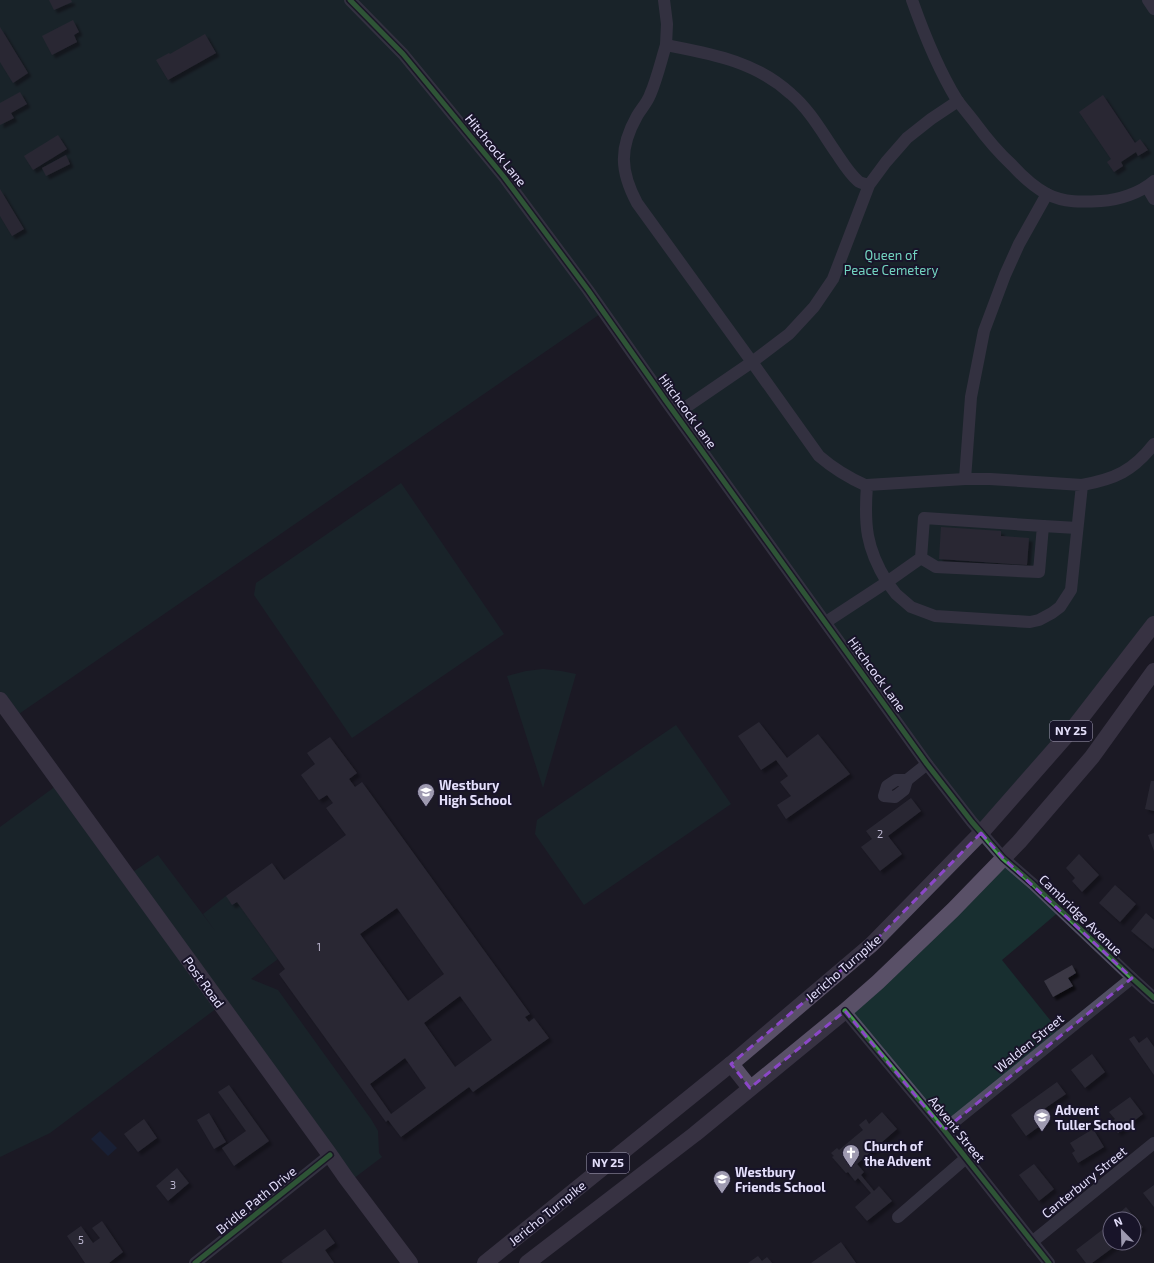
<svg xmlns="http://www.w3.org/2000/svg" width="1154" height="1263" font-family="'Exo 2',sans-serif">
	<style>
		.green { fill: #182f30 }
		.water { fill: #18294a }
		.building { fill: #3a3845; fill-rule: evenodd; filter: url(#shadow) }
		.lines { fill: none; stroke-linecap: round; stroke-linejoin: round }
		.minor { stroke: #514f63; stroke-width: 12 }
		.major { stroke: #595067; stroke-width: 16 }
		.cycleway-casing { stroke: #181429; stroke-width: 8 }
		.cycleway { stroke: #469c4c; stroke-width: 5 }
		.marked { fill: none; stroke: #8b47c8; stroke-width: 3; stroke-dasharray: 8 5; stroke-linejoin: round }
		.labels { text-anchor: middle; stroke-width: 4; stroke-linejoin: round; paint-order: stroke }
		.number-label { font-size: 11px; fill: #bab5ce }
		.shield { fill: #181429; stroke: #a7a2bc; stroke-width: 1 }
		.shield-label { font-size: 12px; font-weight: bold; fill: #e4dffb }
		.street-label { font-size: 13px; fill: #e4dffb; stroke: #181429 }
		.park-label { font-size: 13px; fill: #73d4c0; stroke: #181429 }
		.poi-label { font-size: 13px; font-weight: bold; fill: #e4dffb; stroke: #181429; text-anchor: start }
	</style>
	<defs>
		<filter id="shadow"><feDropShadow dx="3.5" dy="3.5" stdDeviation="1" flood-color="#0009"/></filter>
	</defs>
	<rect width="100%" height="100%" fill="#1b1924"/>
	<g class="green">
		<path d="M 0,0 L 1154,0 L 1154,624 L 981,833 L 603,312 L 13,718 L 0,700 Z"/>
		<path d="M 401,483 L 504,634 L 352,738 L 254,595 L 256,583 Z"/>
		<path d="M 543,669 L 561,671 L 576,674 L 543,788 L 507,676 L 526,671 Z"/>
		<path d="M 676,725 L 731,804 L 584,905 L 535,834 L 537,820 Z"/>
		<path d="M 60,783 L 127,876 L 158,855 L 216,932 L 203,914 L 226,896 L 238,903 L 278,959 L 251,979 L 278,990 L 371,1119 L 378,1131 L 379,1153 L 382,1157 L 349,1182 L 221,1005 L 50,1133 L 0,1157 L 0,827 Z"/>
		<path d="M 1003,858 L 1061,910 L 1002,960 L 1062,1035 L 944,1130 L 845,1011 Z"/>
	</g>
	<path class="water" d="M 100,1131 L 117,1148 L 108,1156 L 91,1139 Z"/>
	<g class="building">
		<path d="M 49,0 L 71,0 L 72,2 L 54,10 Z"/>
		<path d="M 73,20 L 79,32 L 74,35 L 77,42 L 52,55 L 42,36 Z"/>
		<path d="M 0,27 L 28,73 L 13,83 L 0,62 Z"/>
		<path d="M 205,34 L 216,53 L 168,80 L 156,60 L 169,53 L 170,54 Z"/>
		<path d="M 20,92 L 27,104 L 11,113 L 14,118 L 0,125 L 0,103 Z"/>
		<path d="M 1103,95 L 1135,143 L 1140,139 L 1148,150 L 1138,156 L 1136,152 L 1121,162 L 1123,166 L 1114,172 L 1107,162 L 1111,159 L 1079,112 Z"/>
		<path d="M 58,135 L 67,149 L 33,170 L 24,156 Z"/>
		<path d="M 66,155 L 70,164 L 46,176 L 42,168 Z"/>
		<path d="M 0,189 L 24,229 L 12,236 L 0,216 Z"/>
		<path d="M 941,527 L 1001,531 L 1001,536 L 1029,538 L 1027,565 L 939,559 Z"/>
		<path d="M 759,722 L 787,758 L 818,734 L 850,774 L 786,819 L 777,805 L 791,796 L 780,782 L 788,776 L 776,760 L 761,770 L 738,736 Z"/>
		<path d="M 330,737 L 357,773 L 349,779 L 355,787 L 362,782 L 530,1014 L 525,1017 L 529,1022 L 534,1018 L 549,1038 L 473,1092 L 469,1087 L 401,1137 L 388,1120 L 386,1122 L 279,974 L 285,969 L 237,902 L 232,905 L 226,896 L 272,863 L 284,880 L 346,835 L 326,808 L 333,803 L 327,795 L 319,800 L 301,775 L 315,764 L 307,753 ZM 397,908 L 444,974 L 408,1001 L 360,934 ZM 460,996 L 492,1040 L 455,1067 L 424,1023 ZM 405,1058 L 426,1088 L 391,1114 L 370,1084 Z"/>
		<path d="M 1151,781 L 1154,781 L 1154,811 L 1145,809 Z"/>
		<path d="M 911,798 L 921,811 L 888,836 L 902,854 L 880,871 L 861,847 L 872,839 L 866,831 Z"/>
		<path d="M 1154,833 L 1154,851 L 1148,835 Z"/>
		<path d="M 1079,854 L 1099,875 L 1082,892 L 1072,881 L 1075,878 L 1066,868 Z"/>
		<path d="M 1115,885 L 1136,904 L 1120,922 L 1099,903 Z"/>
		<path d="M 1146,913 L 1154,920 L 1154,947 L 1153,949 L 1131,931 Z"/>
		<path d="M 1072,965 L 1076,973 L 1068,978 L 1073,986 L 1053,997 L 1044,981 Z"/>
		<path d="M 1134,1036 L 1139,1043 L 1147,1037 L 1154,1047 L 1154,1075 L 1129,1039 Z"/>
		<path d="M 1092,1054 L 1105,1072 L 1085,1088 L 1071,1070 Z"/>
		<path d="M 1057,1082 L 1066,1094 L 1041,1111 L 1048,1120 L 1026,1136 L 1011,1115 Z"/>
		<path d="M 229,1085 L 269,1141 L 234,1166 L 222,1148 L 246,1131 L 218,1092 Z"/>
		<path d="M 1130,1097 L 1143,1114 L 1118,1133 L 1110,1123 L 1115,1119 L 1109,1112 Z"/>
		<path d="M 882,1112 L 897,1129 L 857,1164 L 864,1172 L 861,1175 L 874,1191 L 879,1186 L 892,1201 L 867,1221 L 855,1207 L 871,1193 L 858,1178 L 855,1181 L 848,1172 L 846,1173 L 832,1157 L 834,1156 L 831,1153 L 837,1148 L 839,1150 L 863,1130 L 859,1125 L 866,1119 L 869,1124 Z"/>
		<path d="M 209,1113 L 226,1142 L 214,1149 L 197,1120 Z"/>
		<path d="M 144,1119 L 157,1138 L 138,1152 L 124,1134 Z"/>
		<path d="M 1093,1129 L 1104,1147 L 1078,1163 L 1072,1153 L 1075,1151 L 1070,1143 Z"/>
		<path d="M 1034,1164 L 1054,1189 L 1039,1201 L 1019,1175 Z"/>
		<path d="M 177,1168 L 189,1183 L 168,1201 L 156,1186 Z"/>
		<path d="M 1154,1185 L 1154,1207 L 1143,1193 Z"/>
		<path d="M 1126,1207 L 1143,1227 L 1134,1235 L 1134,1219 L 1113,1219 Z"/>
		<path d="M 102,1221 L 123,1252 L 109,1263 L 85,1263 L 67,1236 L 81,1226 L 93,1243 L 100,1238 L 92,1228 Z"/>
		<path d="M 1106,1227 L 1110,1233 L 1110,1243 L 1119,1243 L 1092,1263 L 1086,1263 L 1076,1250 Z"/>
		<path d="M 325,1229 L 335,1243 L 325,1250 L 334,1263 L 283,1263 L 281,1261 Z"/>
		<path d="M 841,1242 L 856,1263 L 811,1263 Z"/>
		<path d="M 758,1256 L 762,1261 L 767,1257 L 772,1263 L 748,1263 Z"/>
	</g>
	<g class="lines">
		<g class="minor">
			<path d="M 350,0 L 403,54 L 504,177 L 588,290 L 666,401 L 927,764 L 972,822 L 1003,858 L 1033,884 L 1132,978 L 1154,998"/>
			<path d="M 664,0 L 667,24 L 666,45"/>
			<path d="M 912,0 C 924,34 938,69 957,100 C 963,108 970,116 976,124 C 987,139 999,153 1012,165 C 1022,176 1034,187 1047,194 C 1064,203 1083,202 1101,201 C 1119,200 1140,193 1154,181"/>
			<path d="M 1148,0 L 1154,9"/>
			<path d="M 869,185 C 865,184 860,183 858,181 C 849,173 843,163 837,154 C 823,134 810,110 791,94 C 755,61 712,54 666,45 C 661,61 657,79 650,95 C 647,103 641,109 637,116 C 619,148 620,171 637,203 L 752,362 L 789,334 L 814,307 L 833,279 L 869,185 L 886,162 L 907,138 L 931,119 L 958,101"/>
			<path d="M 1147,187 L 1154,199"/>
			<path d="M 676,414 L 752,362 L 819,456 C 834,469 849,478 867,486"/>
			<path d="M 965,479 L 971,397 L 984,331 L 1005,275 L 1019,244 L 1047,194"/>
			<path d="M 1082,485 C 1115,479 1133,471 1154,444"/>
			<path d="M 1043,526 L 1077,528"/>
			<path d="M 826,622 L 887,582 L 896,594 L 911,607 L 935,616 L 1030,622 L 1039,620 L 1052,613 L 1060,607 L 1071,590 L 1082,485 L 990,479 L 965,479 L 867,485 C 864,525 866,548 887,582 L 921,558 L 924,518 L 1043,526 L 1039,572 L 936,567 L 921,558"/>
			<path d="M 896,780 L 907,780 L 904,790 L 895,797 L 884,796 L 887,786 Z"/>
			<path d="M 907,780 L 927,764"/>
			<path d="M 845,1011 L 944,1130 L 1049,1263"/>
			<path d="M 944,1130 L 1132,978"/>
			<path d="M 898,1217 L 966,1158"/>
			<path d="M 1032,1242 L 1154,1143"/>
			<path d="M 195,1263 L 330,1155"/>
		</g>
		<g class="major">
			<path d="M 0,700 L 330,1155 L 346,1178 L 410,1263"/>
			<path d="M 731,1064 L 750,1088"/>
			<path d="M 485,1263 L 731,1064 L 871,945 L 981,833 L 1075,726 L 1154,624"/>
			<path d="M 527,1263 L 695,1134 L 845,1011 L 878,982 L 953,910 L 1019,842 L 1092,757 L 1154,671"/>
		</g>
		<defs>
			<g id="cycleway">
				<path d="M 350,0 L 403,54 L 504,177 L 588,290 L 666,401 L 927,764 L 972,822 L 1003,858 L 1033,884 L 1132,978 L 1154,998"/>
				<path d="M 845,1011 L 944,1130 L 1049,1263"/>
				<path d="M 195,1263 L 330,1155"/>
			</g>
		</defs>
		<use href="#cycleway" class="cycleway-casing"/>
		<use href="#cycleway" class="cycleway"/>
	</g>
	<path d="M0 0H1154V1263H0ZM 981,833 L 1003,858 L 1132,978 L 944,1130 L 845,1011 L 750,1088 L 731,1064 L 871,945 Z" fill="#1b1924" fill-opacity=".55" fill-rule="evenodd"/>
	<path class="marked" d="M 981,833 L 1003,858 L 1132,978 L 944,1130 L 845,1011 L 750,1088 L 731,1064 L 871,945 Z"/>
	<defs>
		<symbol id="school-pin" viewBox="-11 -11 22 30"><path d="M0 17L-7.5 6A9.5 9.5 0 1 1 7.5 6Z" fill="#9e9ab0" stroke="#181429"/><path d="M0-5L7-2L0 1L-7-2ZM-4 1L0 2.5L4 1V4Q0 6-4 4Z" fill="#fff"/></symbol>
		<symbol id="church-pin" viewBox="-11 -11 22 30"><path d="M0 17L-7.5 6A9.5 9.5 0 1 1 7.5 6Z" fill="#9e9ab0" stroke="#181429"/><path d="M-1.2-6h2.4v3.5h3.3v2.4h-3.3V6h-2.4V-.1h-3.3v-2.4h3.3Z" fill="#fff"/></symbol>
	</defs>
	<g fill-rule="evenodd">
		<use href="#school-pin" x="416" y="782" width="20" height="27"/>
		<use href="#school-pin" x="1032" y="1107" width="20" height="27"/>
		<use href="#church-pin" x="841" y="1143" width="20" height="27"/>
		<use href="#school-pin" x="712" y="1169" width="20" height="27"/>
	</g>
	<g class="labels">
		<g class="number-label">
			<text x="880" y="838">2</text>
			<text x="319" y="951">1</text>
			<text x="173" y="1189">3</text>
			<text x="81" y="1244">5</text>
		</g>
		<g class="shield">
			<rect x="1050" y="721" width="42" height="20" rx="3"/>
			<rect x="587" y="1153" width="42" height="20" rx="3"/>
		</g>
		<g class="shield-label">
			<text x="1071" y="735">NY 25</text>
			<text x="608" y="1167">NY 25</text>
		</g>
		<g class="street-label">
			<text transform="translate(496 150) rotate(51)" y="5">Hitchcock Lane</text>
			<text transform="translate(688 411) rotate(54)" y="5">Hitchcock Lane</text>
			<text transform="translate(877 674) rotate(54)" y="5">Hitchcock Lane</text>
			<text transform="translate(1081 915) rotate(44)" y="5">Cambridge Avenue</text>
			<text transform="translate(843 968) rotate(-41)" y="5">Jericho Turnpike</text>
			<text transform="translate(204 982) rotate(54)" y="5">Post Road</text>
			<text transform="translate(1029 1043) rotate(-39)" y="5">Walden Street</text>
			<text transform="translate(957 1129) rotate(51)" y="5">Advent Street</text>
			<text transform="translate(1084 1182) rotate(-39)" y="5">Canterbury Street</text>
			<text transform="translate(256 1200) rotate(-39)" y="5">Bridle Path Drive</text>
			<text transform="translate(547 1213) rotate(-39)" y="5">Jericho Turnpike</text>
		</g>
		<g class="park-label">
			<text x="891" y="260">Queen of<tspan x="891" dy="15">Peace Cemetery</tspan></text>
		</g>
		<g class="poi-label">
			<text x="439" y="790">Westbury<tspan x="439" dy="15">High School</tspan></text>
			<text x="1055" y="1115">Advent<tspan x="1055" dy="15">Tuller School</tspan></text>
			<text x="864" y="1151">Church of<tspan x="864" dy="15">the Advent</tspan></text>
			<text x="735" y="1177">Westbury<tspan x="735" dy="15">Friends School</tspan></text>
		</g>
	</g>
	<g transform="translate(1122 1231) rotate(337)"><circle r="19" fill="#181429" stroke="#6a657d"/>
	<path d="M0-3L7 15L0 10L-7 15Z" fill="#9e9ab0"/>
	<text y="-6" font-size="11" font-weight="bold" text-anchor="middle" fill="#e4dffb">N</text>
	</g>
</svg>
